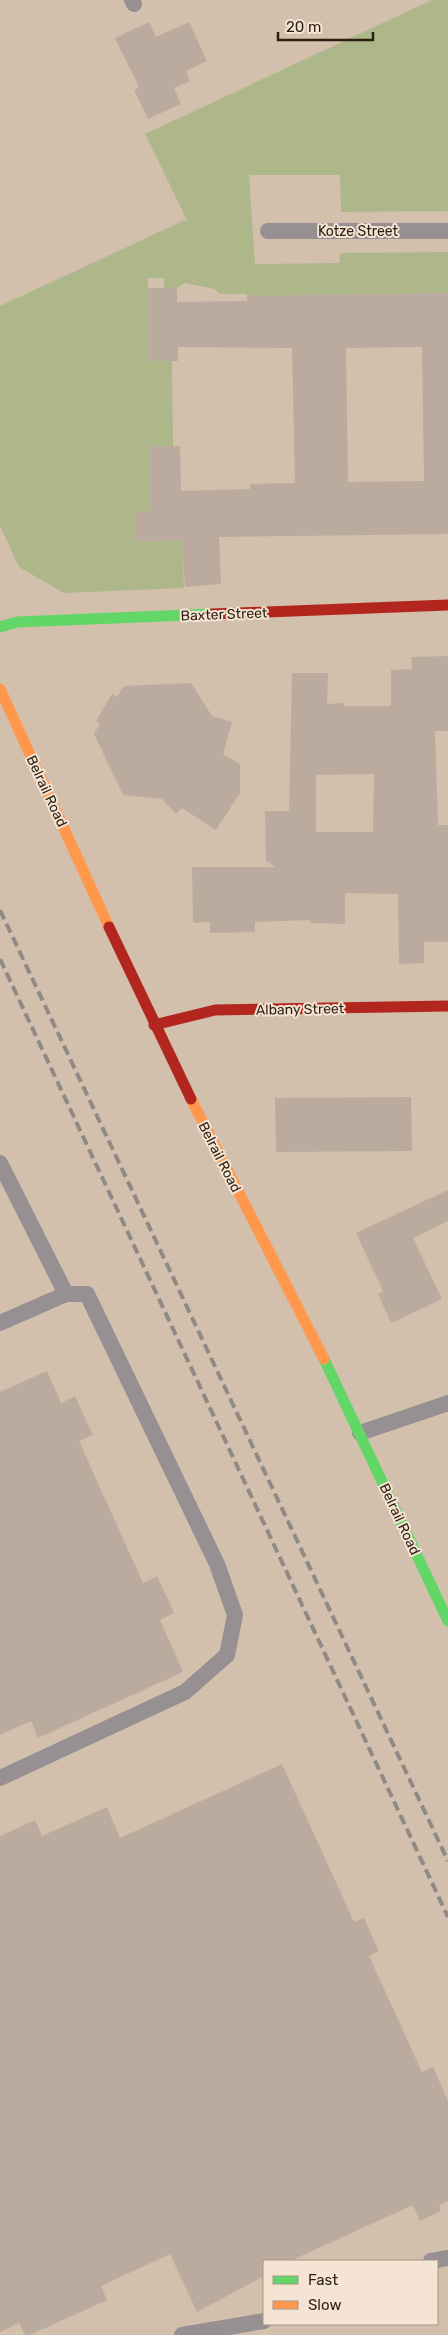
<svg xmlns="http://www.w3.org/2000/svg" width="448" height="2335" font-family="Rubik,sans-serif">
	<style>
		.green { fill: #aeb78a }
		.building { fill: #bbab9e; fill-rule: evenodd }
		.lines { fill: none; stroke-linecap: round; stroke-linejoin: round }
		.lane { stroke: #969093; stroke-width: 16 }
		.fast { stroke: #63d668; stroke-width: 11 }
		.slow { stroke: #ff974d; stroke-width: 11 }
		.jam { stroke: #b3261e; stroke-width: 11 }
		.rail { stroke: #908a87; stroke-width: 4; stroke-dasharray: 10 5; stroke-linecap: butt }
		.labels { text-anchor: middle; stroke-width: 4; stroke-linejoin: round; paint-order: stroke }
		.street-label { font-size: 14px; fill: #2b1f11; stroke: #f5e4d3 }
	</style>
	<rect width="100%" height="100%" fill="#d2c0ad"/>
	<path class="green" d="M 432,0 L 448,0 L 448,211 L 341,212 L 340,175 L 249,175 L 255,264 L 339,263 L 340,253 L 448,252 L 448,293 L 247,296 L 247,294 L 219,294 L 215,289 L 185,283 L 177,288 L 164,288 L 164,278 L 148,278 L 148,361 L 172,361 L 173,446 L 150,447 L 150,511 L 136,511 L 136,542 L 150,541 L 150,532 L 186,532 L 183,559 L 184,588 L 64,593 L 19,567 L 0,526 L 0,306 L 185,220 L 188,222 L 145,134 Z"/>
	<g class="building">
		<path d="M 149,22 L 156,37 L 189,22 L 207,61 L 186,71 L 190,81 L 174,88 L 181,104 L 148,119 L 134,90 L 139,87 L 115,38 Z"/>
		<path d="M 148,288 L 177,288 L 177,302 L 247,301 L 247,296 L 448,293 L 448,534 L 219,537 L 221,584 L 185,587 L 182,540 L 136,542 L 136,511 L 150,511 L 150,446 L 180,446 L 181,491 L 250,489 L 250,484 L 295,483 L 292,348 L 178,347 L 178,361 L 148,361 ZM 422,347 L 424,481 L 348,482 L 346,348 Z"/>
		<path d="M 448,656 L 448,731 L 435,731 L 438,825 L 448,825 L 448,942 L 424,942 L 424,963 L 399,964 L 398,894 L 345,893 L 345,924 L 310,923 L 310,920 L 255,922 L 255,932 L 210,933 L 210,922 L 193,923 L 192,867 L 275,867 L 266,861 L 265,811 L 289,811 L 292,673 L 328,673 L 327,704 L 344,703 L 344,706 L 391,706 L 391,670 L 412,669 L 411,657 ZM 374,774 L 373,832 L 316,832 L 316,775 Z"/>
		<path d="M 191,683 L 212,716 L 232,722 L 223,754 L 240,764 L 240,793 L 216,830 L 182,808 L 176,814 L 162,799 L 123,795 L 94,734 L 100,724 L 96,721 L 112,694 L 117,697 L 124,686 Z"/>
		<path d="M 411,1097 L 412,1151 L 276,1152 L 275,1098 Z"/>
		<path d="M 448,1190 L 448,1221 L 413,1238 L 442,1299 L 391,1323 L 378,1294 L 383,1291 L 356,1233 Z"/>
		<path d="M 47,1371 L 61,1403 L 75,1396 L 93,1435 L 79,1441 L 143,1583 L 157,1576 L 174,1613 L 160,1620 L 183,1672 L 38,1738 L 31,1721 L 0,1735 L 0,1392 Z"/>
		<path d="M 282,1764 L 354,1922 L 364,1918 L 379,1951 L 369,1956 L 422,2072 L 433,2067 L 448,2101 L 448,2201 L 439,2205 L 441,2211 L 420,2221 L 413,2205 L 290,2261 L 264,2261 L 264,2276 L 197,2312 L 170,2254 L 101,2286 L 107,2300 L 30,2335 L 25,2335 L 19,2323 L 0,2332 L 0,1836 L 35,1820 L 42,1836 L 107,1807 L 120,1838 Z"/>
	</g>
	<g class="lines">
		<g class="lane">
			<path d="M 132,0 L 134,4"/>
			<path d="M 268,231 L 448,231"/>
			<path d="M 0,1163 L 66,1294"/>
			<path d="M 0,1323 L 66,1294 L 87,1294 L 217,1564 L 235,1615 L 227,1655 L 185,1692 L 0,1778"/>
			<path d="M 360,1433 L 448,1403"/>
			<path d="M 431,2261 L 448,2258"/>
			<path d="M 182,2335 L 264,2321"/>
		</g>
		<g class="fast">
			<path d="M 0,627 L 17,622 L 212,614"/>
			<path d="M 324,1359 L 448,1621"/>
		</g>
		<g class="slow">
			<path d="M 0,689 L 109,927"/>
			<path d="M 191,1099 L 324,1359"/>
		</g>
		<g class="jam">
			<path d="M 212,614 L 448,605"/>
			<path d="M 109,927 L 191,1099"/>
			<path d="M 154,1025 L 215,1010 L 448,1006"/>
		</g>
		<g class="rail">
			<path d="M 0,910 L 448,1861"/>
			<path d="M 0,959 L 448,1917"/>
		</g>
	</g>
	<g class="labels">
		<g class="street-label">
			<text x="358" y="236">Kotze Street</text>
			<text transform="translate(224 614) rotate(-2)" y="5">Baxter Street</text>
			<text transform="translate(47 791) rotate(65)" y="5">Belrail Road</text>
			<text transform="translate(300 1009) rotate(-1)" y="5">Albany Street</text>
			<text transform="translate(220 1157) rotate(63)" y="5">Belrail Road</text>
			<text transform="translate(400 1519) rotate(65)" y="5">Belrail Road</text>
		</g>
	</g>
	<rect x="263" y="2260" width="175" height="65" fill="#f5e4d3" stroke="#a49585"/>
	<rect x="273" y="2276" width="25" height="8" fill="#63d668" stroke="#a49585"/>
	<text x="308" y="2285" font-size="15" fill="#2b1f11">Fast</text>
	<rect x="273" y="2301" width="25" height="8" fill="#ff974d" stroke="#a49585"/>
	<text x="308" y="2310" font-size="15" fill="#2b1f11">Slow</text>
	<path d="M278 32v8h95v-8" fill="none" stroke="#2b1f11" stroke-width="2.5"/>
	<text x="286" y="32" font-size="15" fill="#2b1f11" stroke="#f5e4d3" stroke-width="4" paint-order="stroke">20 m</text>
</svg>
